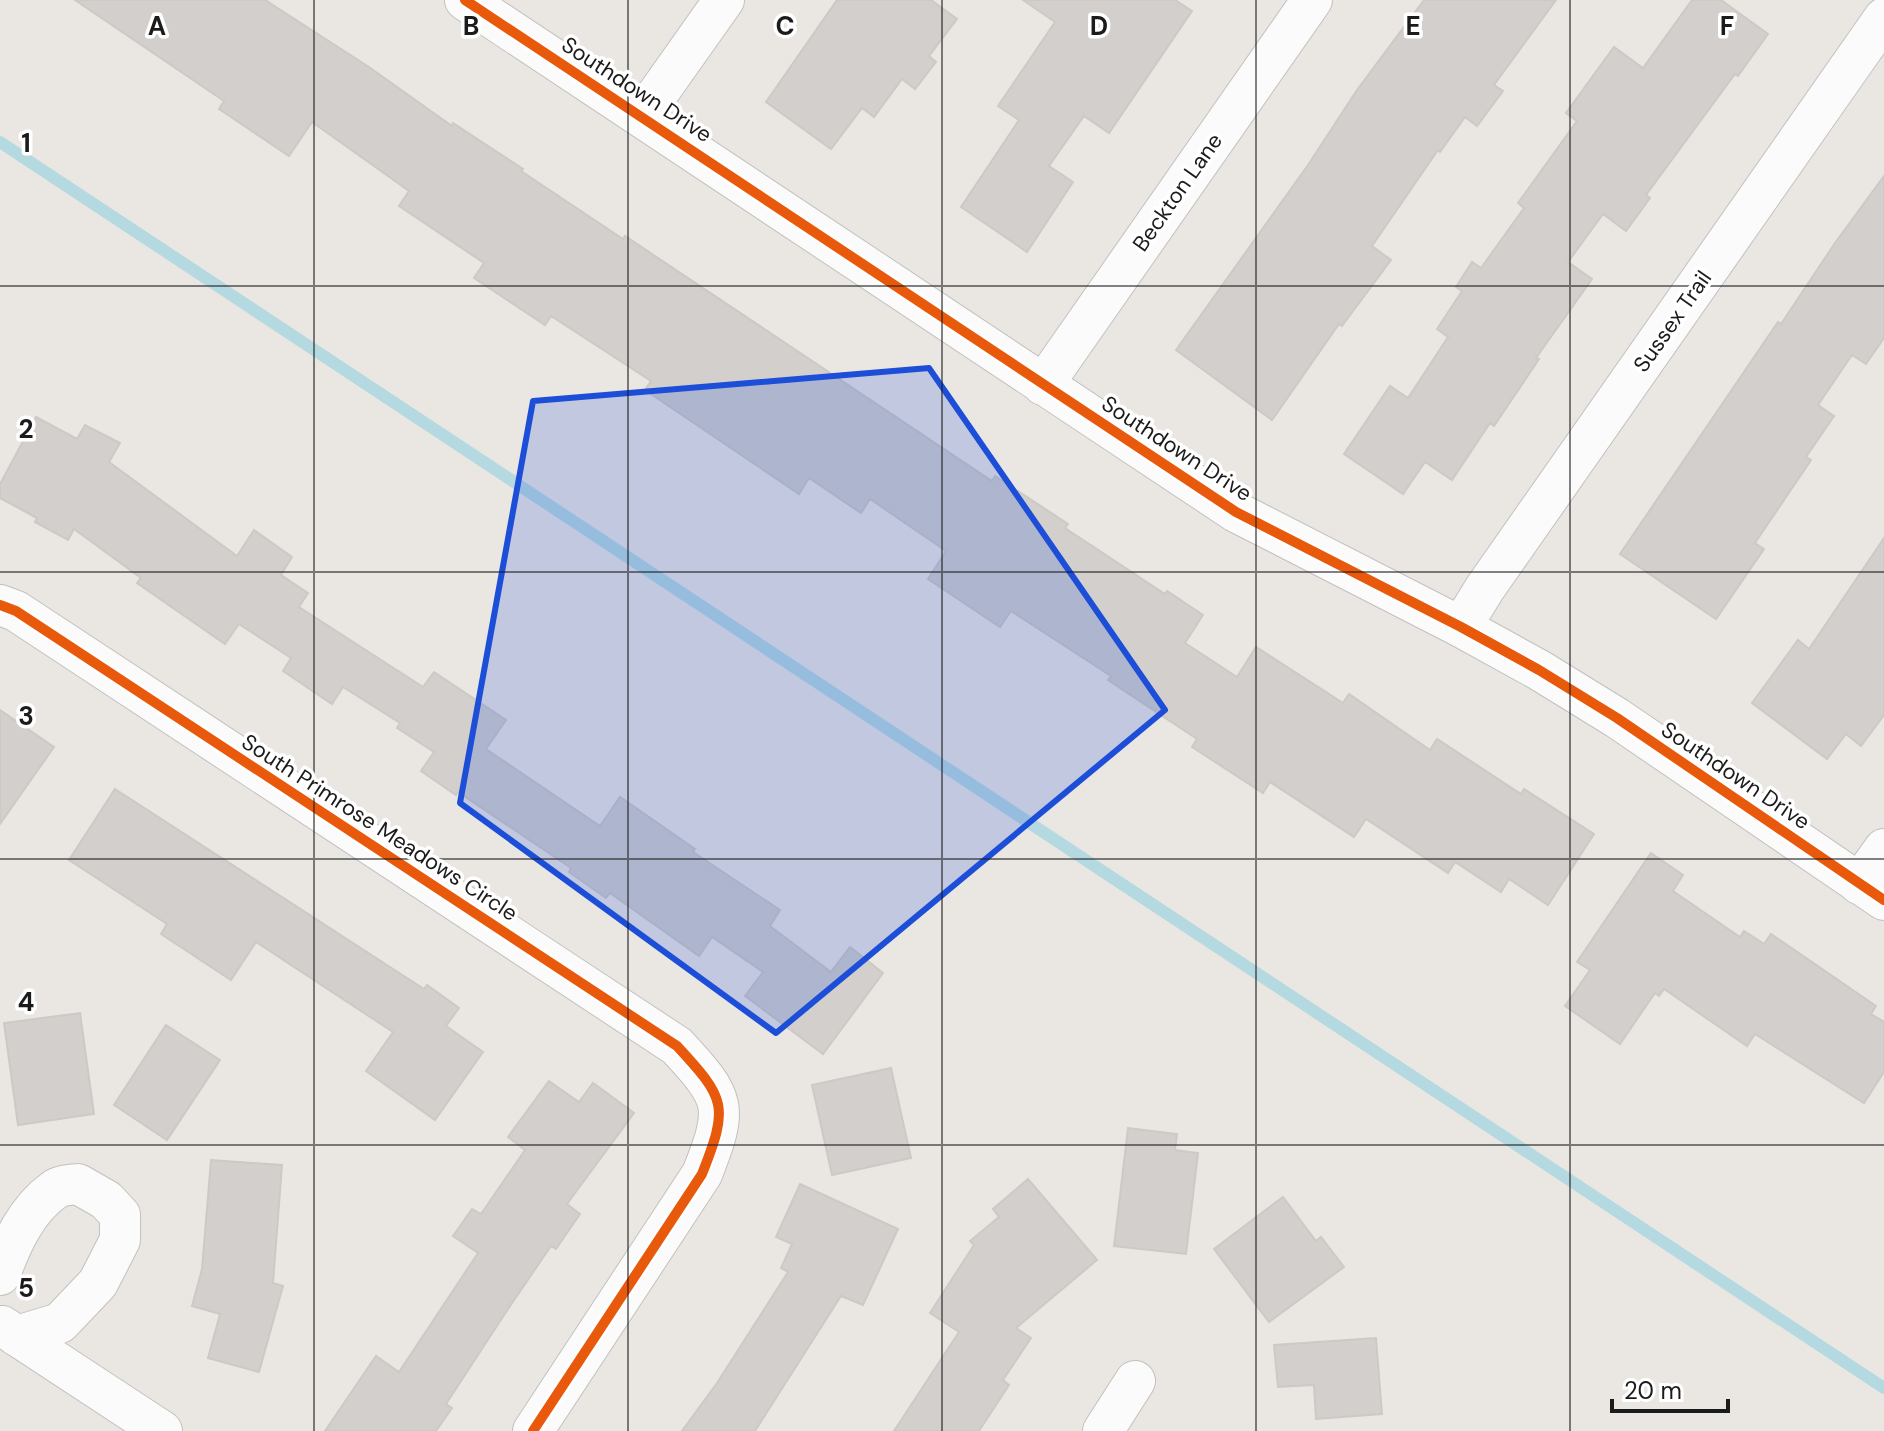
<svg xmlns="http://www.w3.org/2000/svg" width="1884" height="1431" font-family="'DM Sans',sans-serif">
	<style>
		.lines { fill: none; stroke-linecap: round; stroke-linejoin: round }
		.stream { stroke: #b4d9e0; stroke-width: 12 }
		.building { fill: #d2cfcc; stroke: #cdc9c5; stroke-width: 2 }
		.minor-casing { stroke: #c2c1bf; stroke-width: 42 }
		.minor { stroke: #fcfbfb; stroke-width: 40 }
		.cycleway-casing { stroke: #fff; stroke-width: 15 }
		.cycleway { stroke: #e8590c; stroke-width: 10 }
		.marked { fill: #1d4ed8; fill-opacity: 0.2; stroke: #1d4ed8; stroke-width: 6; stroke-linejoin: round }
		.grid { fill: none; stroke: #1b1b1b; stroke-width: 2; stroke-opacity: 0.55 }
		.labels { text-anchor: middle; stroke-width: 7; stroke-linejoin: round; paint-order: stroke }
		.street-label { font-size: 22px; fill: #1b1b1b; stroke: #fff }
		.grid-label { font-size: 26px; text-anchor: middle; font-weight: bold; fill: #1b1b1b; stroke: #fff; stroke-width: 7; stroke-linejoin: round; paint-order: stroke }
	</style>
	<rect width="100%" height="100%" fill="#eae7e3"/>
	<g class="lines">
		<path class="stream" d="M 0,142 L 1884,1388"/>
	</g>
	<g class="building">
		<path d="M 75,0 L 265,0 L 369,67 L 452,126 L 453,123 L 523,169 L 521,171 L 623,239 L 625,236 L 992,481 L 995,476 L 1068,524 L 1065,528 L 1165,594 L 1167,591 L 1203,615 L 1185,643 L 1237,677 L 1256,647 L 1343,703 L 1349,694 L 1430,750 L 1437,739 L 1521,794 L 1524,789 L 1594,834 L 1548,905 L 1509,879 L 1501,892 L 1455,862 L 1448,873 L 1366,819 L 1354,837 L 1270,782 L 1263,793 L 1192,747 L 1197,739 L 1108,680 L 1111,676 L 1011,611 L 1000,627 L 928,579 L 946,551 L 870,499 L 861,513 L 809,478 L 799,494 L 645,390 L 651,381 L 551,316 L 545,325 L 474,278 L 484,263 L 399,206 L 409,191 L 312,122 L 289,156 L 219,109 L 224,101 Z"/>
		<path d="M 837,0 L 931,0 L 957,19 L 929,56 L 936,62 L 915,89 L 902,79 L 874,117 L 862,108 L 831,149 L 766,102 Z"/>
		<path d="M 1023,0 L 1175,0 L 1192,11 L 1109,133 L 1084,116 L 1049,166 L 1073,182 L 1027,252 L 961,207 L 1019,120 L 998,106 L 1055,22 Z"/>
		<path d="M 1424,0 L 1556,0 L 1494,85 L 1503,91 L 1477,126 L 1465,117 L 1440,152 L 1438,150 L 1372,246 L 1391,260 L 1342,326 L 1339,324 L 1272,420 L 1176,350 L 1308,165 L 1357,90 Z"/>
		<path d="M 1692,0 L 1721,0 L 1768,34 L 1738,76 L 1735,74 L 1646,195 L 1650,198 L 1626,231 L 1603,214 L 1568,262 L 1592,279 L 1536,358 L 1539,359 L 1494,426 L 1490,423 L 1452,480 L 1425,462 L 1403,494 L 1344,454 L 1390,386 L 1408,398 L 1448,337 L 1437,329 L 1462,291 L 1456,287 L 1472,262 L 1481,268 L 1524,208 L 1518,203 L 1577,121 L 1566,113 L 1614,47 L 1643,68 Z"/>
		<path d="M 1884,176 L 1884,338 L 1866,364 L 1852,355 L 1818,405 L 1834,416 L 1806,457 L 1811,460 L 1755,543 L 1764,549 L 1716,619 L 1620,554 L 1778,322 L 1781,324 L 1835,243 Z"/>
		<path d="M 36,417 L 77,439 L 85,425 L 120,443 L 109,462 L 237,556 L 254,530 L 292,557 L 281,575 L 308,593 L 299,607 L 423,687 L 434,672 L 506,720 L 486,749 L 600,826 L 620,797 L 695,849 L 693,852 L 780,910 L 770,926 L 831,972 L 850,947 L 883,973 L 823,1054 L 745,996 L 763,972 L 712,937 L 699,956 L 610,893 L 606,898 L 569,872 L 571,868 L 458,792 L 456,795 L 421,771 L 434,752 L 397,728 L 400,723 L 343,687 L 332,704 L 283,671 L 291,658 L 239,624 L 225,644 L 137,583 L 141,578 L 74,529 L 68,540 L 35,522 L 37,518 L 0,498 L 0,484 Z"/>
		<path d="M 1884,538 L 1884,715 L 1861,746 L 1846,734 L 1827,759 L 1752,703 L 1798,640 L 1809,649 Z"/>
		<path d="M 0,710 L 54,747 L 0,824 Z"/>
		<path d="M 115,789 L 424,989 L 427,985 L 459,1008 L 446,1026 L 483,1052 L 435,1120 L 366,1071 L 393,1032 L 256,942 L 231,980 L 161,934 L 167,924 L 69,860 Z"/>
		<path d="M 1651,853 L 1683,875 L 1673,891 L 1740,937 L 1744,931 L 1764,944 L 1771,934 L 1876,1006 L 1871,1014 L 1884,1022 L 1884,1072 L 1864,1103 L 1755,1034 L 1747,1046 L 1664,989 L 1659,996 L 1655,993 L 1620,1044 L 1565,1006 L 1590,970 L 1577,962 Z"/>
		<path d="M 80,1013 L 94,1114 L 18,1125 L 4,1023 Z"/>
		<path d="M 166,1025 L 220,1060 L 167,1140 L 114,1105 Z"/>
		<path d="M 891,1068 L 911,1158 L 832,1175 L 812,1085 Z"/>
		<path d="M 549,1081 L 579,1102 L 593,1083 L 634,1113 L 567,1204 L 580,1214 L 556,1249 L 551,1246 L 510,1306 L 446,1404 L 452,1408 L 436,1431 L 325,1431 L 376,1356 L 399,1372 L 478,1253 L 453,1236 L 472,1209 L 481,1214 L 525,1150 L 508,1137 Z"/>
		<path d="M 1128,1128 L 1177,1134 L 1175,1150 L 1198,1153 L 1186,1254 L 1114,1246 Z"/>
		<path d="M 211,1160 L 282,1165 L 273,1283 L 283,1286 L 259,1372 L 208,1358 L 220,1314 L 192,1306 L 202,1269 Z"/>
		<path d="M 1028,1179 L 1097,1260 L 1016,1328 L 1031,1338 L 1003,1380 L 1009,1385 L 979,1431 L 894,1431 L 959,1332 L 930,1313 L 974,1245 L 970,1241 L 999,1217 L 993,1209 Z"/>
		<path d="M 800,1184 L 898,1229 L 863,1305 L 841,1296 L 755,1431 L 682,1431 L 717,1383 L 788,1272 L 781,1268 L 792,1244 L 776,1237 Z"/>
		<path d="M 1283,1197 L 1316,1241 L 1321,1237 L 1344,1267 L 1269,1322 L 1214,1249 Z"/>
		<path d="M 1376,1338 L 1382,1414 L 1316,1419 L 1314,1385 L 1278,1387 L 1274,1345 Z"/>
	</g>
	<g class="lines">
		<defs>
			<g id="minor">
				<path d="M 465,0 L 1236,512 L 1461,627 L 1539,670 L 1617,718 L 1884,900"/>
				<path d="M 642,116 L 724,0"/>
				<path d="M 1043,385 L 1312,0"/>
				<path d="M 0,605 L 16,611 L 677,1046 C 726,1099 729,1106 702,1174 L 533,1431"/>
				<path d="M 1461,627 L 1485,588 L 1884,18"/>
				<path d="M 1859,884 L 1884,849"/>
				<path d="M 0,1275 C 11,1244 26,1210 54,1190 C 60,1185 70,1185 78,1184 L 106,1200 L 120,1215 L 120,1240 L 98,1283 L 60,1323 L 17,1336"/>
				<path d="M 2,1326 L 162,1431"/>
				<path d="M 1103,1431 L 1135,1381"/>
			</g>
		</defs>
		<use href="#minor" class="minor-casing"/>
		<use href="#minor" class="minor"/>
		<defs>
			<g id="cycleway">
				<path d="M 465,0 L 1236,512 L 1461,627 L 1539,670 L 1617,718 L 1884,900"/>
				<path d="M 0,605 L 16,611 L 677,1046 C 726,1099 729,1106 702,1174 L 533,1431"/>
			</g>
		</defs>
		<use href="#cycleway" class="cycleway-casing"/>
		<use href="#cycleway" class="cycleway"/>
	</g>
	<path class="marked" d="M 929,368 L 1165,710 L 776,1033 L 460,803 L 533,401 Z"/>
	<path class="grid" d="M 314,0 L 314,1431M 628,0 L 628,1431M 942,0 L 942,1431M 1256,0 L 1256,1431M 1570,0 L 1570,1431M 0,286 L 1884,286M 0,572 L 1884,572M 0,859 L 1884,859M 0,1145 L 1884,1145"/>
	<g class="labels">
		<g class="street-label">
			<text transform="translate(637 89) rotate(33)" y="8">Southdown Drive</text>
			<text transform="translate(1177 192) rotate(-55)" y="8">Beckton Lane</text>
			<text transform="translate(1672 321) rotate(-55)" y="8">Sussex Trail</text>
			<text transform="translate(1177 448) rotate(33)" y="8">Southdown Drive</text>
			<text transform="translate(1736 775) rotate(34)" y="8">Southdown Drive</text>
			<text transform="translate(380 827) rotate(33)" y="8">South Primrose Meadows Circle</text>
		</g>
	</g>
	<g class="grid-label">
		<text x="157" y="35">A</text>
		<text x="471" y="35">B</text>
		<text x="785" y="35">C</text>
		<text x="1099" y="35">D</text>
		<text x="1413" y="35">E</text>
		<text x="1727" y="35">F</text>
		<text x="26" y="152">1</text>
		<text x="26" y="438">2</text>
		<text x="26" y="725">3</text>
		<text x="26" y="1011">4</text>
		<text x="26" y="1297">5</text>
	</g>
	<path d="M1612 1399v12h116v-12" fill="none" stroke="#1b1b1b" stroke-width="4"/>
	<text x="1624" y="1399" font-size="24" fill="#1b1b1b" stroke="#ffffff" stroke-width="6" paint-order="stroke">20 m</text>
</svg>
